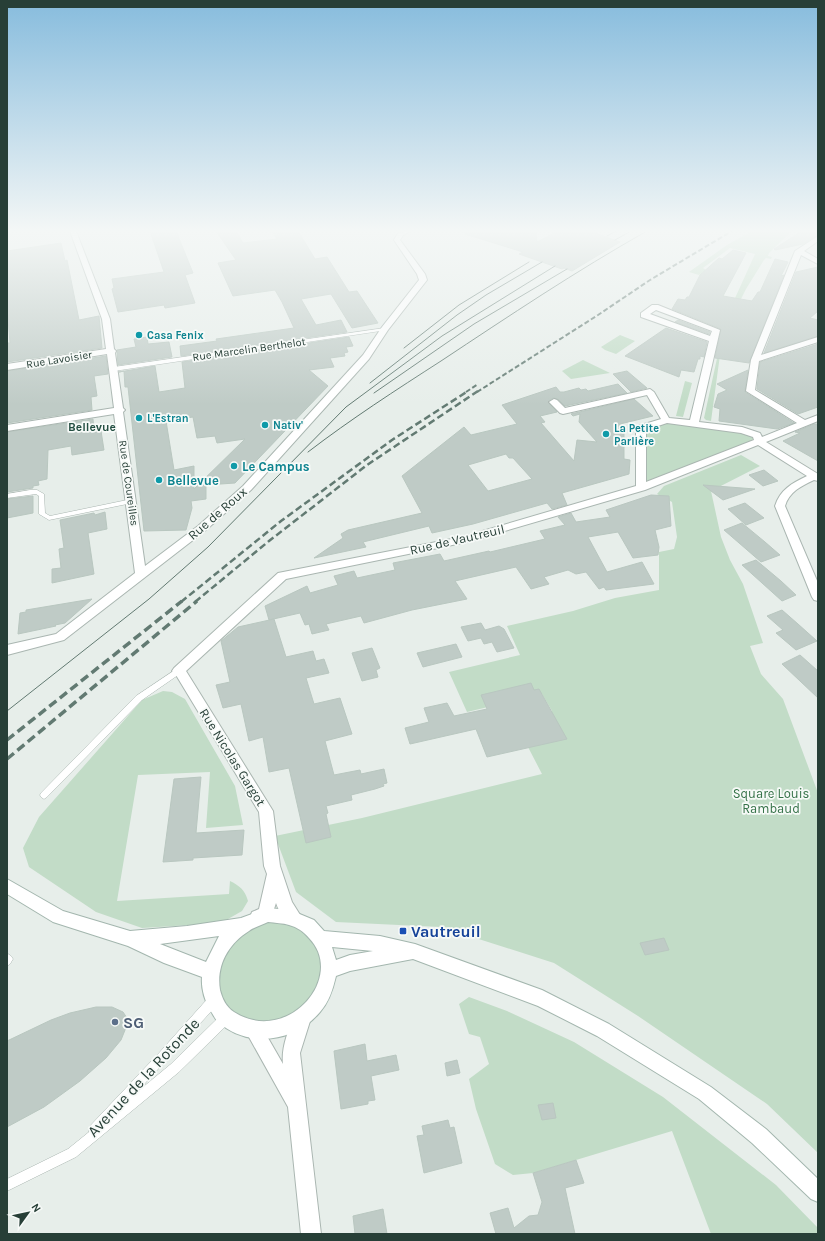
<svg xmlns="http://www.w3.org/2000/svg" width="825" height="1241" font-family="Karla,sans-serif">
	<style>
		.green { fill: #c2dcc7 }
		.building { fill: #bfcbc6; stroke: #b9c7c0; fill-rule: evenodd }
		.lines { fill: none; stroke-linecap: round; stroke-linejoin: round }
		.lane-casing { stroke: #aab6b1; stroke-width: 1 }
		.street-casing { stroke: #aab6b1; stroke-width: 2 }
		.secondary-casing { stroke: #a3b6ae; stroke-width: 2 }
		.lane { fill: #fff; fill-rule: evenodd }
		.street { fill: #fff; fill-rule: evenodd }
		.secondary { fill: #fff; fill-rule: evenodd }
		.tram { stroke: #627a72; stroke-width: 1 }
		.rail-far2 { stroke: #627a72; stroke-width: 2; stroke-dasharray: 5 2.5; stroke-linecap: butt }
		.rail-far1 { stroke: #627a72; stroke-width: 2.5; stroke-dasharray: 7 3.5; stroke-linecap: butt }
		.rail { stroke: #627a72; stroke-width: 3.5; stroke-dasharray: 9 4.5; stroke-linecap: butt }
		.culture-dot { fill: #0f9aa8; stroke: #f7faf8; stroke-width: 1.5 }
		.transit-dot { fill: #1a4fb4; stroke: #f7faf8; stroke-width: 1.5 }
		.service-dot { fill: #5c6f8a; stroke: #f7faf8; stroke-width: 1.5 }
		.labels { text-anchor: middle; stroke-width: 3.5; stroke-linejoin: round; paint-order: stroke }
		.far-culture-label { font-size: 11px; font-weight: bold; fill: #0d838f; stroke: #f7faf8; text-anchor: start }
		.far-street-label { font-size: 11px; fill: #273f37; stroke: #f7faf8 }
		.far-neighbourhood-label { font-size: 12px; font-weight: bold; fill: #244f42; stroke: #f7faf8 }
		.culture-label { font-size: 13px; font-weight: bold; fill: #0d838f; stroke: #f7faf8; text-anchor: start }
		.street-label { font-size: 13px; fill: #273f37; stroke: #f7faf8 }
		.park-label { font-size: 13px; fill: #357248; stroke: #f7faf8 }
		.near-transit-label { font-size: 16px; font-weight: bold; fill: #164399; stroke: #f7faf8; text-anchor: start }
		.near-service-label { font-size: 16px; font-weight: bold; fill: #4e5e75; stroke: #f7faf8; text-anchor: start }
		.near-street-label { font-size: 16px; fill: #273f37; stroke: #f7faf8 }
	</style>
	<rect width="100%" height="100%" fill="#e7eeea"/>
	<g class="green">
		<path d="M 752,231 L 792,231 L 769,253 L 768,256 L 772,257 L 771,259 L 766,258 L 764,260 L 746,289 L 732,317 L 720,355 L 711,421 L 706,420 L 704,418 L 723,331 L 731,307 L 755,254 L 730,248 L 703,268 L 706,270 L 699,275 L 689,272 L 727,245 Z"/>
		<path d="M 620,335 L 635,341 L 616,354 L 605,350 L 601,347 Z"/>
		<path d="M 583,360 L 610,373 L 571,379 L 562,371 Z"/>
		<path d="M 685,381 L 692,383 L 683,417 L 676,416 Z"/>
		<path d="M 666,420 L 757,435 L 759,442 L 641,488 L 641,428 Z"/>
		<path d="M 741,455 L 760,466 L 711,491 L 721,537 L 730,560 L 743,584 L 763,643 L 750,646 L 761,674 L 783,699 L 818,793 L 818,1153 L 767,1104 L 638,1016 L 554,963 L 441,927 L 336,922 L 296,892 L 275,836 L 362,818 L 542,774 L 514,720 L 552,711 L 542,694 L 467,712 L 449,672 L 520,655 L 507,626 L 573,611 L 615,598 L 659,590 L 659,552 L 674,549 L 677,537 L 672,502 L 657,494 L 664,486 Z"/>
		<path d="M 163,691 L 172,692 L 185,699 L 235,786 L 243,825 L 206,828 L 210,772 L 138,775 L 117,901 L 229,894 L 230,881 C 240,886 245,890 248,901 L 242,911 L 221,923 L 142,928 L 96,912 L 29,867 L 23,848 L 39,817 L 142,700 Z"/>
		<path d="M 276,915 L 320,938 L 328,959 L 312,1008 L 254,1030 L 214,1000 L 221,945 Z"/>
		<path d="M 469,997 L 507,1011 L 574,1042 L 663,1097 L 776,1185 L 818,1228 L 818,1234 L 711,1234 L 672,1131 L 533,1173 L 513,1175 L 495,1164 L 476,1109 L 469,1079 L 489,1064 L 480,1037 L 469,1034 L 459,1004 Z"/>
	</g>
	<g class="building">
		<path d="M 150,231 L 176,231 L 193,273 L 185,275 L 195,303 L 165,308 L 164,305 L 118,312 L 112,289 L 114,288 L 112,279 L 164,272 Z"/>
		<path d="M 216,231 L 236,231 L 243,243 L 277,239 L 272,231 L 298,231 L 315,259 L 327,257 L 349,292 L 357,291 L 378,323 L 352,328 L 331,294 L 301,299 L 316,325 L 341,320 L 347,332 L 181,356 L 180,346 L 217,341 L 216,339 L 294,328 L 282,302 L 275,290 L 233,296 L 218,263 L 236,260 Z"/>
		<path d="M 465,231 L 536,231 L 537,242 L 558,231 L 589,231 L 620,242 L 572,271 L 564,268 L 562,269 L 519,254 L 523,252 L 465,234 Z"/>
		<path d="M 802,231 L 818,231 L 818,235 L 803,244 L 775,250 L 774,249 Z"/>
		<path d="M 61,243 L 65,261 L 67,260 L 79,320 L 99,316 L 102,348 L 7,362 L 7,343 L 10,343 L 7,307 L 7,251 Z"/>
		<path d="M 733,250 L 746,253 L 723,296 L 752,301 L 758,292 L 760,292 L 775,259 L 788,262 L 781,276 L 784,275 L 749,363 L 715,358 L 721,329 L 672,309 L 678,299 L 685,300 L 687,297 L 689,297 L 700,275 L 719,258 L 722,259 Z"/>
		<path d="M 818,267 L 818,311 L 810,318 L 818,320 L 818,336 L 764,353 L 796,272 Z"/>
		<path d="M 678,320 L 710,332 L 709,334 L 675,322 Z"/>
		<path d="M 666,328 L 707,342 L 704,357 L 700,356 L 700,359 L 698,359 L 694,372 L 681,370 L 679,377 L 625,356 Z"/>
		<path d="M 147,337 L 148,344 L 169,342 L 172,357 L 118,365 L 117,350 L 136,347 L 134,339 Z"/>
		<path d="M 349,337 L 353,346 L 346,347 L 348,352 L 344,353 L 345,356 L 330,358 L 334,367 L 309,370 L 328,386 L 235,483 L 206,485 L 206,499 L 191,501 L 192,508 L 186,530 L 144,531 L 128,387 L 125,387 L 124,371 L 119,372 L 155,366 L 159,392 L 185,388 L 182,362 ZM 193,417 L 197,438 L 215,436 L 217,443 L 245,439 L 194,489 L 194,466 L 174,470 L 166,421 Z"/>
		<path d="M 818,344 L 818,407 L 798,414 L 757,389 L 760,362 Z"/>
		<path d="M 106,356 L 108,374 L 94,376 L 97,396 L 91,397 L 92,410 L 7,423 L 7,371 Z"/>
		<path d="M 748,370 L 745,392 L 794,423 L 777,429 L 719,421 L 720,409 L 714,407 L 718,394 L 727,390 L 717,384 Z"/>
		<path d="M 627,371 L 647,388 L 631,392 L 613,374 Z"/>
		<path d="M 618,384 L 627,393 L 565,406 L 558,399 L 553,398 L 548,402 L 557,412 L 540,416 L 545,422 L 541,423 L 574,461 L 577,440 L 597,442 L 579,422 L 580,414 L 573,416 L 571,414 L 634,399 L 653,416 L 620,424 L 623,426 L 621,427 L 624,431 L 624,459 L 630,460 L 629,474 L 562,493 L 567,505 L 552,509 L 547,503 L 473,524 L 432,533 L 429,526 L 363,542 L 366,547 L 314,558 L 343,538 L 341,534 L 348,530 L 422,513 L 402,476 L 464,427 L 471,435 L 517,424 L 502,405 L 556,387 L 560,392 L 564,392 L 579,388 L 581,390 L 586,389 L 588,391 ZM 506,454 L 509,458 L 513,458 L 532,479 L 488,491 L 468,465 Z"/>
		<path d="M 93,419 L 94,432 L 101,431 L 104,450 L 72,455 L 71,446 L 48,450 L 47,479 L 38,481 L 39,485 L 33,486 L 33,488 L 7,492 L 7,432 Z"/>
		<path d="M 814,424 L 818,424 L 818,461 L 783,441 L 800,433 L 795,432 Z"/>
		<path d="M 764,470 L 778,481 L 763,486 L 749,475 Z"/>
		<path d="M 703,485 L 755,489 L 723,500 Z"/>
		<path d="M 651,495 L 669,496 L 671,526 L 655,530 L 659,547 L 658,555 L 633,558 L 618,532 L 588,537 L 607,572 L 642,562 L 654,584 L 606,590 L 604,587 L 599,589 L 586,572 L 576,574 L 568,570 L 544,577 L 549,584 L 531,589 L 516,567 L 455,581 L 467,599 L 412,610 L 364,623 L 361,616 L 326,624 L 329,630 L 312,634 L 309,624 L 305,625 L 300,613 L 269,620 L 265,606 L 307,586 L 310,593 L 338,585 L 334,576 L 354,571 L 357,578 L 395,570 L 393,563 L 440,554 L 444,561 L 489,551 L 490,552 L 545,539 L 540,531 L 565,525 L 558,517 L 571,513 L 576,522 L 610,517 L 606,510 Z"/>
		<path d="M 33,496 L 33,513 L 7,518 L 7,499 Z"/>
		<path d="M 745,503 L 764,518 L 746,525 L 728,509 Z"/>
		<path d="M 105,512 L 107,529 L 88,533 L 94,574 L 52,583 L 52,569 L 61,568 L 59,549 L 64,548 L 60,520 L 94,513 L 95,515 Z"/>
		<path d="M 742,523 L 765,542 L 780,555 L 761,562 L 724,530 Z"/>
		<path d="M 756,560 L 781,581 L 796,595 L 782,601 L 742,565 Z"/>
		<path d="M 92,599 L 65,623 L 55,625 L 56,626 L 18,634 L 20,613 L 26,612 L 26,610 Z"/>
		<path d="M 782,610 L 798,624 L 817,641 L 796,650 L 776,633 L 783,630 L 767,616 Z"/>
		<path d="M 274,619 L 286,657 L 313,651 L 316,661 L 324,659 L 329,673 L 306,678 L 314,704 L 340,698 L 352,734 L 325,741 L 334,775 L 360,770 L 361,774 L 384,769 L 387,783 L 383,784 L 384,786 L 375,789 L 351,795 L 352,800 L 326,806 L 328,813 L 326,814 L 331,837 L 306,843 L 289,768 L 269,772 L 263,737 L 249,741 L 241,704 L 223,708 L 216,685 L 230,682 L 221,641 L 238,627 Z"/>
		<path d="M 481,623 L 485,630 L 499,626 L 504,629 L 514,648 L 497,652 L 492,642 L 484,644 L 481,638 L 468,641 L 461,627 Z"/>
		<path d="M 456,644 L 462,657 L 423,667 L 417,653 Z"/>
		<path d="M 372,648 L 380,668 L 376,670 L 378,677 L 362,681 L 352,653 Z"/>
		<path d="M 800,655 L 818,671 L 818,698 L 782,664 Z"/>
		<path d="M 531,683 L 534,690 L 539,689 L 567,739 L 487,757 L 476,729 L 410,744 L 405,728 L 429,722 L 424,708 L 447,703 L 454,716 L 487,709 L 481,695 Z"/>
		<path d="M 201,777 L 196,833 L 244,830 L 242,855 L 193,858 L 193,860 L 163,862 L 174,779 Z"/>
		<path d="M 664,938 L 669,950 L 645,955 L 640,943 Z"/>
		<path d="M 96,1007 L 112,1007 L 123,1012 L 127,1018 L 127,1025 L 121,1040 L 106,1058 L 80,1081 L 44,1107 L 7,1127 L 7,1041 L 51,1020 L 70,1013 Z"/>
		<path d="M 365,1044 L 367,1061 L 396,1055 L 399,1070 L 371,1076 L 375,1100 L 368,1101 L 368,1104 L 341,1109 L 334,1051 Z"/>
		<path d="M 457,1060 L 460,1073 L 447,1076 L 445,1063 Z"/>
		<path d="M 553,1103 L 556,1118 L 542,1120 L 538,1105 Z"/>
		<path d="M 448,1120 L 450,1128 L 454,1127 L 462,1163 L 424,1173 L 417,1136 L 424,1135 L 422,1126 Z"/>
		<path d="M 576,1160 L 584,1183 L 565,1188 L 575,1234 L 496,1234 L 490,1213 L 508,1208 L 514,1228 L 529,1216 L 538,1215 L 542,1202 L 533,1173 Z"/>
		<path d="M 383,1209 L 387,1234 L 355,1234 L 353,1216 Z"/>
	</g>
	<g class="lines">
		<defs>
			<g id="lane">
				<path d="M 385,328 L 387,329 L 387,330 L 114,371 L 111,369 L 114,367 Z"/>
				<path d="M 30,490 L 37,490 L 44,494 L 45,513 L 50,516 L 132,499 L 135,501 L 132,503 L 49,520 L 39,514 L 39,496 L 36,494 L 7,498 L 7,494 Z"/>
				<path d="M 178,668 L 181,669 L 182,671 L 181,673 L 142,700 L 47,797 L 44,799 L 41,797 L 40,795 L 41,793 L 136,696 Z"/>
				<path d="M 8,954 L 11,956 L 13,959 L 10,964 L 7,966 L 7,955 Z"/>
				<path d="M 214,995 L 218,996 L 219,1000 L 218,1004 L 136,1093 L 171,1064 L 222,1014 L 226,1013 L 230,1014 L 231,1018 L 230,1022 L 179,1072 L 76,1157 L 7,1191 L 7,1179 L 68,1149 L 89,1132 L 89,1130 L 90,1126 L 159,1053 L 210,996 Z"/>
			</g>
			<g id="street">
				<path d="M 70,231 L 76,231 L 110,319 L 114,349 L 116,351 L 115,353 L 123,408 L 125,410 L 123,412 L 145,566 L 198,526 L 243,486 L 363,355 L 382,327 L 419,280 L 417,274 L 394,240 L 398,233 L 411,231 L 403,235 L 400,240 L 425,274 L 427,280 L 388,330 L 369,359 L 251,490 L 206,530 L 64,640 L 7,655 L 7,645 L 56,634 L 135,573 L 114,414 L 7,431 L 7,425 L 114,408 L 107,354 L 7,370 L 7,364 L 106,349 L 102,319 Z"/>
				<path d="M 818,236 L 818,241 L 804,251 L 818,259 L 818,264 L 801,255 L 761,355 L 818,337 L 818,342 L 759,361 L 755,390 L 805,420 L 818,415 L 818,421 L 766,442 L 818,474 L 818,481 L 814,480 C 801,486 789,492 785,506 L 818,583 L 818,601 L 814,600 L 812,597 L 775,506 C 780,490 792,483 807,476 L 758,445 L 645,490 L 467,542 L 286,579 L 186,671 L 273,811 L 280,866 L 292,902 L 302,918 L 300,923 L 294,926 C 285,922 279,912 276,903 L 270,921 L 258,924 L 252,922 L 250,917 L 252,912 L 259,909 L 267,874 L 264,866 L 259,812 L 176,675 L 174,674 L 172,671 L 174,668 L 278,573 L 462,537 L 636,486 L 636,428 L 638,426 L 661,419 L 647,395 L 563,414 L 560,413 L 549,402 L 554,399 L 557,400 L 565,408 L 650,389 L 654,392 L 669,418 L 690,420 L 709,341 L 641,317 L 641,313 L 652,305 L 658,305 L 720,330 L 699,422 L 742,427 L 760,433 L 762,437 L 797,423 L 746,391 L 751,360 L 795,251 ZM 656,310 L 712,331 L 710,336 L 650,314 ZM 667,423 L 741,433 L 753,437 L 754,440 L 646,482 L 646,430 Z"/>
				<path d="M 302,1009 L 308,1012 L 311,1018 L 300,1053 L 321,1234 L 301,1234 L 288,1107 L 245,1030 L 248,1024 L 254,1021 L 260,1024 L 283,1064 C 281,1047 289,1028 296,1012 Z"/>
			</g>
			<path id="secondary" d="M 7,879 L 63,911 L 130,931 L 187,926 L 241,918 L 268,908 L 290,910 L 314,920 L 324,931 L 380,936 L 415,944 L 542,990 L 609,1024 L 711,1087 L 766,1129 L 818,1179 L 818,1202 L 811,1199 L 752,1143 L 699,1099 L 597,1036 L 538,1006 L 413,959 L 350,971 L 336,976 C 333,989 329,1002 320,1012 C 295,1042 249,1049 218,1022 C 215,1019 213,1014 210,1010 C 205,1001 201,988 202,977 L 164,963 L 128,946 L 53,922 L 7,894 ZM 268,922 C 275,923 283,923 289,925 C 297,927 304,932 309,938 C 347,977 287,1046 234,1012 C 226,1007 222,998 220,990 C 216,966 228,944 249,931 C 254,927 262,925 268,922 ZM 219,936 L 206,962 L 160,944 ZM 332,947 L 373,951 L 350,955 L 336,960 Z"/>
		</defs>
		<use href="#lane" class="lane-casing"/>
		<use href="#street" class="street-casing"/>
		<use href="#secondary" class="secondary-casing"/>
		<use href="#lane" class="lane"/>
		<use href="#street" class="street"/>
		<use href="#secondary" class="secondary"/>
		<g class="tram">
			<path d="M 607,236 L 616,231"/>
			<path d="M 615,240 L 631,231"/>
			<path d="M 404,348 L 459,305 L 529,262"/>
			<path d="M 370,383 L 457,315 L 486,295 L 542,262"/>
			<path d="M 374,393 L 474,324 L 567,269"/>
			<path d="M 308,452 C 351,419 396,390 441,361 C 509,316 576,271 647,231"/>
			<path d="M 7,711 L 149,599 L 208,547 L 346,407 L 442,336 L 555,266"/>
		</g>
		<g class="rail-far2">
			<path d="M 466,392 L 478,384"/>
			<path d="M 477,392 L 598,315 L 650,280 L 732,231"/>
		</g>
		<g class="rail-far1">
			<path d="M 181,602 L 281,521 L 392,440 L 468,391"/>
			<path d="M 195,602 L 269,541 L 367,465 L 478,391"/>
		</g>
		<g class="rail">
			<path d="M 7,740 L 182,601"/>
			<path d="M 7,759 L 197,601"/>
		</g>
	</g>
	<linearGradient id="sky" x2="0" y2="1"><stop stop-color="#87bcdd"/><stop offset="0.57" stop-color="#f4f7f6"/><stop offset="1" stop-color="#f4f7f6" stop-opacity="0"/></linearGradient>
	<rect width="825" height="405" fill="url(#sky)"/>
	<g class="culture-dot">
		<circle cx="139" cy="335" r="4"/>
		<circle cx="139" cy="418" r="4"/>
		<circle cx="265" cy="425" r="4"/>
		<circle cx="606" cy="434" r="4"/>
		<circle cx="234" cy="466" r="4"/>
		<circle cx="159" cy="480" r="4"/>
	</g>
	<rect class="transit-dot" x="399" y="927" width="8" height="8" rx="2"/>
	<circle class="service-dot" cx="115" cy="1022" r="4"/>
	<g class="labels">
		<g class="far-culture-label">
			<text x="147" y="339">Casa Fenix</text>
			<text x="147" y="422">L'Estran</text>
			<text x="273" y="429">Nativ'</text>
			<text x="614" y="432">La Petite<tspan x="614" dy="13">Parlière</tspan></text>
		</g>
		<g class="far-street-label">
			<text transform="translate(249 349) rotate(-8)" y="4">Rue Marcelin Berthelot</text>
			<text transform="translate(59 359) rotate(-9)" y="4">Rue Lavoisier</text>
			<text transform="translate(129 483) rotate(82)" y="4">Rue de Coureilles</text>
		</g>
		<g class="far-neighbourhood-label">
			<text x="92" y="431">Bellevue</text>
		</g>
		<g class="culture-label">
			<text x="242" y="471">Le Campus</text>
			<text x="167" y="485">Bellevue</text>
		</g>
		<g class="street-label">
			<text transform="translate(217 513) rotate(-41)" y="5">Rue de Roux</text>
			<text transform="translate(457 539) rotate(-13)" y="5">Rue de Vautreuil</text>
			<text transform="translate(233 757) rotate(58)" y="5">Rue Nicolas Gargot</text>
		</g>
		<g class="park-label">
			<text x="771" y="798">Square Louis<tspan x="771" dy="15">Rambaud</tspan></text>
		</g>
		<g class="near-transit-label">
			<text x="411" y="937">Vautreuil</text>
		</g>
		<g class="near-service-label">
			<text x="123" y="1028">SG</text>
		</g>
		<g class="near-street-label">
			<text transform="translate(143 1077) rotate(-47)" y="6">Avenue de la Rotonde</text>
		</g>
	</g>
	<rect width="825" height="1241" fill="none" stroke="#273f37" stroke-width="16"/>
	<g transform="translate(28 1213) rotate(57)" stroke="#f7faf8" stroke-width="3" paint-order="stroke">
	<path d="M0-3L7 15L0 10L-7 15Z" fill="#273f37"/>
	<text y="-6" font-size="11" font-weight="bold" text-anchor="middle" fill="#273f37">N</text>
	</g>
</svg>
